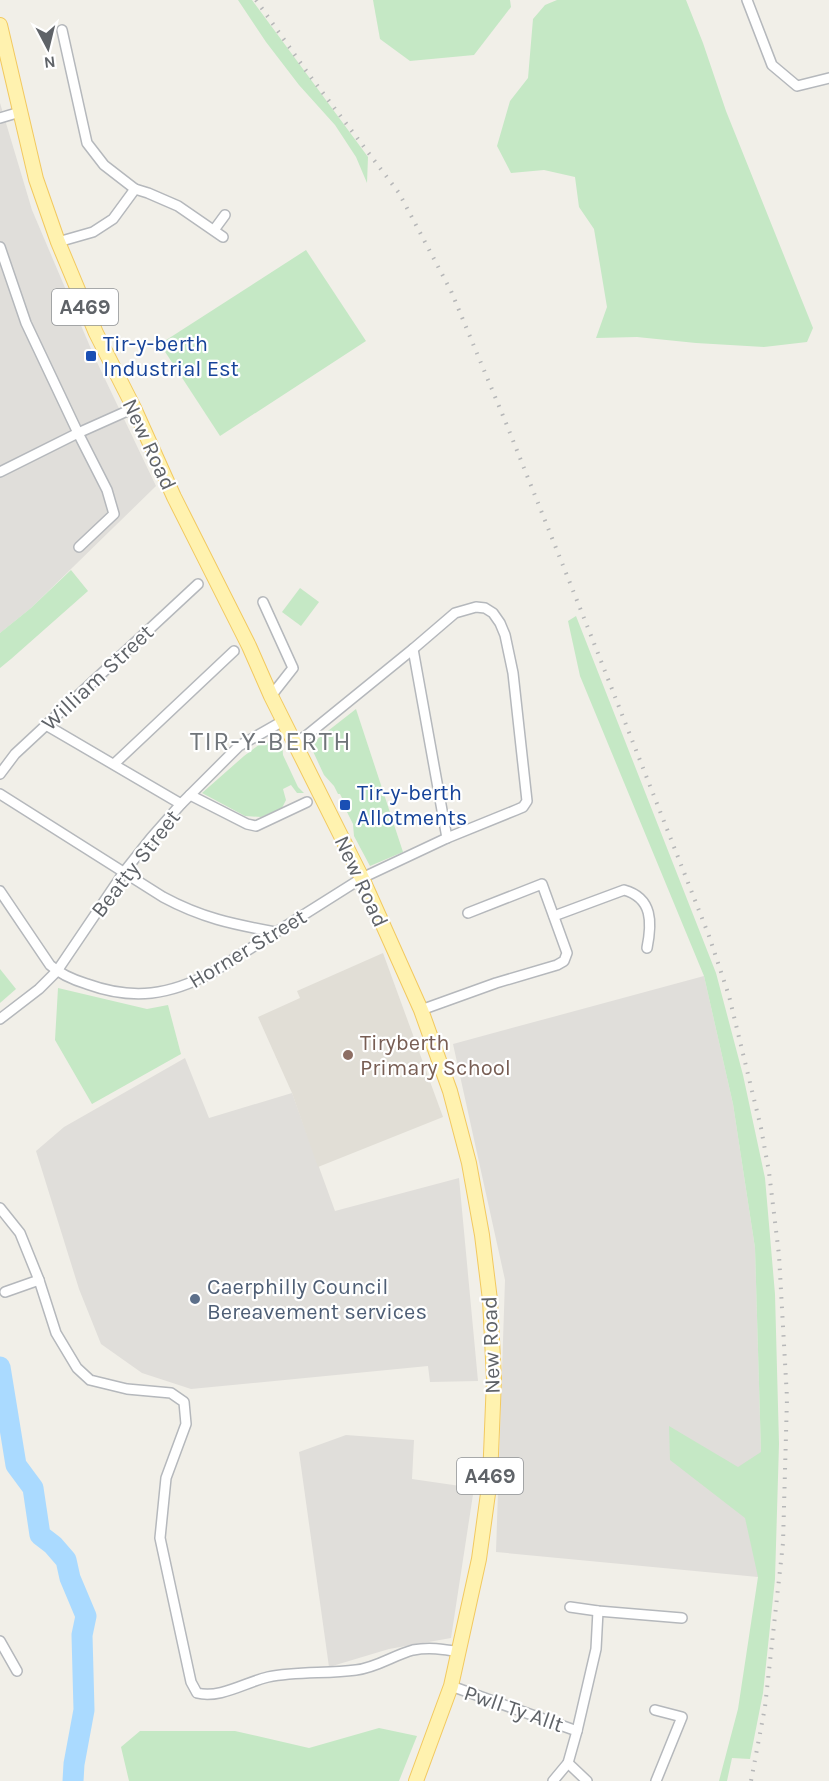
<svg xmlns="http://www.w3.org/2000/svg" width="829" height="1781" font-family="Karla,sans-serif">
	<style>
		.industrial { fill: #e0deda }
		.education { fill: #e1ded6 }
		.green { fill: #c5e8c5 }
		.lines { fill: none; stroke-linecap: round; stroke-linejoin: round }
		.river { stroke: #aadaff; stroke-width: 21 }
		.minor-casing { stroke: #b5b8bc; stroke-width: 12 }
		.primary-casing { stroke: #f2c960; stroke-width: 16 }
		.minor { stroke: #fff; stroke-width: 9 }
		.primary { stroke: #fff2af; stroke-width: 14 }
		.rail { stroke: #b6b7b8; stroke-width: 4; stroke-dasharray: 1.5 8; stroke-linecap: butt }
		.transit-dot { fill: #1a4fb4; stroke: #fff; stroke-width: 2 }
		.education-dot { fill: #8d6e63; stroke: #fff; stroke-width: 2 }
		.service-dot { fill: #5c6f8a; stroke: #fff; stroke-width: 2 }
		.labels { text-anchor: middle; stroke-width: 4.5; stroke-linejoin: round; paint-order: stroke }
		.shield { fill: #fff; stroke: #8f9295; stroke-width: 1.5 }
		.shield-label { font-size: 21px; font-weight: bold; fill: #5f6368 }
		.transit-label { font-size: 22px; fill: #164399; stroke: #fff; text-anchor: start }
		.street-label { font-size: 22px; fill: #5f6368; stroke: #fff }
		.education-label { font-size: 22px; fill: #785e54; stroke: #fff; text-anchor: start }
		.service-label { font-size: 22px; fill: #4e5e75; stroke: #fff; text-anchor: start }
		.quarter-label { font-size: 26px; letter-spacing: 1.5px; fill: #70757a; stroke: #fff }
	</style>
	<rect width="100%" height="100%" fill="#f1efe8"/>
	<g class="industrial">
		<path d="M 0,103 L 32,210 L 94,356 L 156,486 L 31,608 L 0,633 Z"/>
		<path d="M 704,976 L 733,1104 L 755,1248 L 761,1452 L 758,1577 L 496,1552 L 505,1280 L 453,1044 Z"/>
		<path d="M 185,1058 L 209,1118 L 292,1093 L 335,1211 L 459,1178 L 478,1381 L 430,1382 L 428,1366 L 191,1389 L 142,1373 L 101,1344 L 79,1289 L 36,1151 L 64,1127 Z"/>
		<path d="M 346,1435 L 414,1440 L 412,1479 L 474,1488 L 451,1638 L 389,1649 L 329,1667 L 299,1452 Z"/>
	</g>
	<path class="education" d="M 383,953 L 443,1117 L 318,1167 L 292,1093 L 258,1017 L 300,998 L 297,991 Z"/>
	<g class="green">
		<path d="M 238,0 L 252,0 L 368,157 L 367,183 L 356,157 L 335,125 L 299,85 L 266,42 Z"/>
		<path d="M 373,0 L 510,0 L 511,7 L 474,55 L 410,61 L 380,39 Z"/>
		<path d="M 557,0 L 686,0 L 703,43 L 726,111 L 813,328 L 807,342 L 764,347 L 696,343 L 637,337 L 596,338 L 607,307 L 594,229 L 579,207 L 575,177 L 544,170 L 511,173 L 497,146 L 510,101 L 528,78 L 533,19 L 545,5 Z"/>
		<path d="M 306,250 L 366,341 L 220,436 L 160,344 Z"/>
		<path d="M 71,570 L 88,591 L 11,659 L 0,668 L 0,633 L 31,608 Z"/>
		<path d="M 300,588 L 319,602 L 301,626 L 282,612 Z"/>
		<path d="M 576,616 L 716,973 L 743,1075 L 765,1178 L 775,1294 L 779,1444 L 775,1579 L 763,1693 L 750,1759 L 732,1758 L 727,1781 L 719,1781 L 738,1709 L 758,1577 L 745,1518 L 670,1460 L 669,1426 L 738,1467 L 761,1452 L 755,1248 L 733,1104 L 704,976 L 580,676 L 568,621 Z"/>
		<path d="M 356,709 L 403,852 L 370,866 L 354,836 L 353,824 L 346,810 L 349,808 L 346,801 L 344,802 L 340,794 L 338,794 L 334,786 L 324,775 L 311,747 L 315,741 Z"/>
		<path d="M 282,740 L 283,755 L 298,787 L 304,793 L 297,793 L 291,785 L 283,789 L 286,800 L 282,808 L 261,817 L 245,816 L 202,793 L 244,756 L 260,744 Z"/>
		<path d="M 0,969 L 16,989 L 0,1003 Z"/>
		<path d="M 58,988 L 147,1009 L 168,1005 L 181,1054 L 92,1104 L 55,1040 Z"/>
		<path d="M 379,1728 L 417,1736 L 399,1781 L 129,1781 L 121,1747 L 140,1731 L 235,1731 L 309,1748 Z"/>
	</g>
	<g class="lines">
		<path class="river" d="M 0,1367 L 16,1465 L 33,1488 L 40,1535 L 53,1545 L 66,1560 L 70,1578 L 86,1616 L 82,1635 L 84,1710 L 74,1764 L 73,1781"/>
		<defs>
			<g id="minor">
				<path d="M 747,0 L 772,65 L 797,86 L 829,78"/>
				<path d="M 62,30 L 87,143 L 104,165 L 135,189 L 148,193 L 178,206 L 223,237"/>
				<path d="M 0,118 L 20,112"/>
				<path d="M 214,230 L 225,215"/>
				<path d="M 58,242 L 93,232 L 113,219 L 135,189"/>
				<path d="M 0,247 L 26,323 L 78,433 L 107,490 L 114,514 L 79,547"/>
				<path d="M 0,472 L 78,433 L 134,408"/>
				<path d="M 263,602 L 293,668 L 271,696"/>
				<path d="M 413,649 L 447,838"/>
				<path d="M 46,725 L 181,804"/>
				<path d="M 114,764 L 234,651"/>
				<path d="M 0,774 L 15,754 L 198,584"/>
				<path d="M 0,794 L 163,897 C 202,918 232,924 275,932"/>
				<path d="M 190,795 L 247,824 L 256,826 L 307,802"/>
				<path d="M 0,891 L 50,965 C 61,975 74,980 87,984 C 134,1001 170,995 213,972 L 362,878 L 447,838 L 516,810 L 523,807 L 527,801 L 513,673 L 505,635 L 500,623 L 493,613 L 485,608 L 476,607 L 455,613 L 413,649 L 306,736 L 294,743"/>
				<path d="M 554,916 L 624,890 C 653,898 652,923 647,948"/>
				<path d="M 421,1010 L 496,983 L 557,965 L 564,961 L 567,953 L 542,884 L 468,913"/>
				<path d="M 0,1019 L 39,989 L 57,971 L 124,872 L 151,838 L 181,804 L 239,746 L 283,721"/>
				<path d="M 0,1208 L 20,1233 L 39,1280 L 56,1333 L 77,1368 L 90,1380 L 127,1389 L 171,1393 L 184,1402 L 186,1424 L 166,1478 L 160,1538 L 191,1682 L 197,1693 C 220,1699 246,1682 268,1677 C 297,1671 327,1674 356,1670 C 376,1668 394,1655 413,1650 C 429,1647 443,1649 459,1652"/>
				<path d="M 5,1292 L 39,1280"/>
				<path d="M 570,1607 L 598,1611 L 682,1618"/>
				<path d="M 0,1641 L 17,1671"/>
				<path d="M 451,1686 L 577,1731 L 568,1763 L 553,1781"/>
				<path d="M 655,1710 L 682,1717 L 656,1781"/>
				<path d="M 577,1731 L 596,1649 L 598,1611"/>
				<path d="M 568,1763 L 587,1781"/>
			</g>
			<path id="primary" d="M 0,25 L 36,179 L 58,242 L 96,333 L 134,408 L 174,497 L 249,646 L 271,696 L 362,878 L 421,1010 L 450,1091 L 469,1163 L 482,1235 L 490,1300 L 494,1379 L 490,1479 L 479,1559 L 451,1686 L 416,1781"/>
		</defs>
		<use href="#minor" class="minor-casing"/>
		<use href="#primary" class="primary-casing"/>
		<use href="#minor" class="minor"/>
		<use href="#primary" class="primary"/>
		<path class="rail" d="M 256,0 L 307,72 L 399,193 L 451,291 L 506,423 L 588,628 L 709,936 L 729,996 L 761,1128 L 769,1172 L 779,1255 L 787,1398 L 783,1543 L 765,1707 L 751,1781"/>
	</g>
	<g class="transit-dot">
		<rect x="85" y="350" width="12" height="12" rx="3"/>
		<rect x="339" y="799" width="12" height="12" rx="3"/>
	</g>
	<circle class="education-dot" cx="348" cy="1055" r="6"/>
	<circle class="service-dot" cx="195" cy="1299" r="6"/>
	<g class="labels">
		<g class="shield">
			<rect x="52" y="289" width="66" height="36" rx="4.5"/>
			<rect x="457" y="1458" width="66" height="36" rx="4.5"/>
		</g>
		<g class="shield-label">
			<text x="85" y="314">A469</text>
			<text x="490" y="1483">A469</text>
		</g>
		<g class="transit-label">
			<text x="103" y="351">Tir-y-berth<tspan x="103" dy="25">Industrial Est</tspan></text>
			<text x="357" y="800">Tir-y-berth<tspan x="357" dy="25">Allotments</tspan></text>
		</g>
		<g class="street-label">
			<text transform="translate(150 444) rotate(65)" y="8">New Road</text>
			<text transform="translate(97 677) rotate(-43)" y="8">William Street</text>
			<text transform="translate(135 863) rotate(-52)" y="8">Beatty Street</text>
			<text transform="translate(362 881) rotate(65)" y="8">New Road</text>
			<text transform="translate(247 948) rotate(-31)" y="8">Horner Street</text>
			<text transform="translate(490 1345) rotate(-92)" y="8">New Road</text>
			<text transform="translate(514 1708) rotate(19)" y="8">Pwll Ty Allt</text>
		</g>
		<g class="education-label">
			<text x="360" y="1050">Tiryberth<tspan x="360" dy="25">Primary School</tspan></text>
		</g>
		<g class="service-label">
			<text x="207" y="1294">Caerphilly Council<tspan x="207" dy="25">Bereavement services</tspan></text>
		</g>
		<g class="quarter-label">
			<text x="271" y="750">TIR-Y-BERTH</text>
		</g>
	</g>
	<g transform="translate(48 48) rotate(173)" stroke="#ffffff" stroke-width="4.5" paint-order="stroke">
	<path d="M0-4.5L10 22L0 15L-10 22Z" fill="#5f6368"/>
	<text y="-9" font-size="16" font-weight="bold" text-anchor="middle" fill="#5f6368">N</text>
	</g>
</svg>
